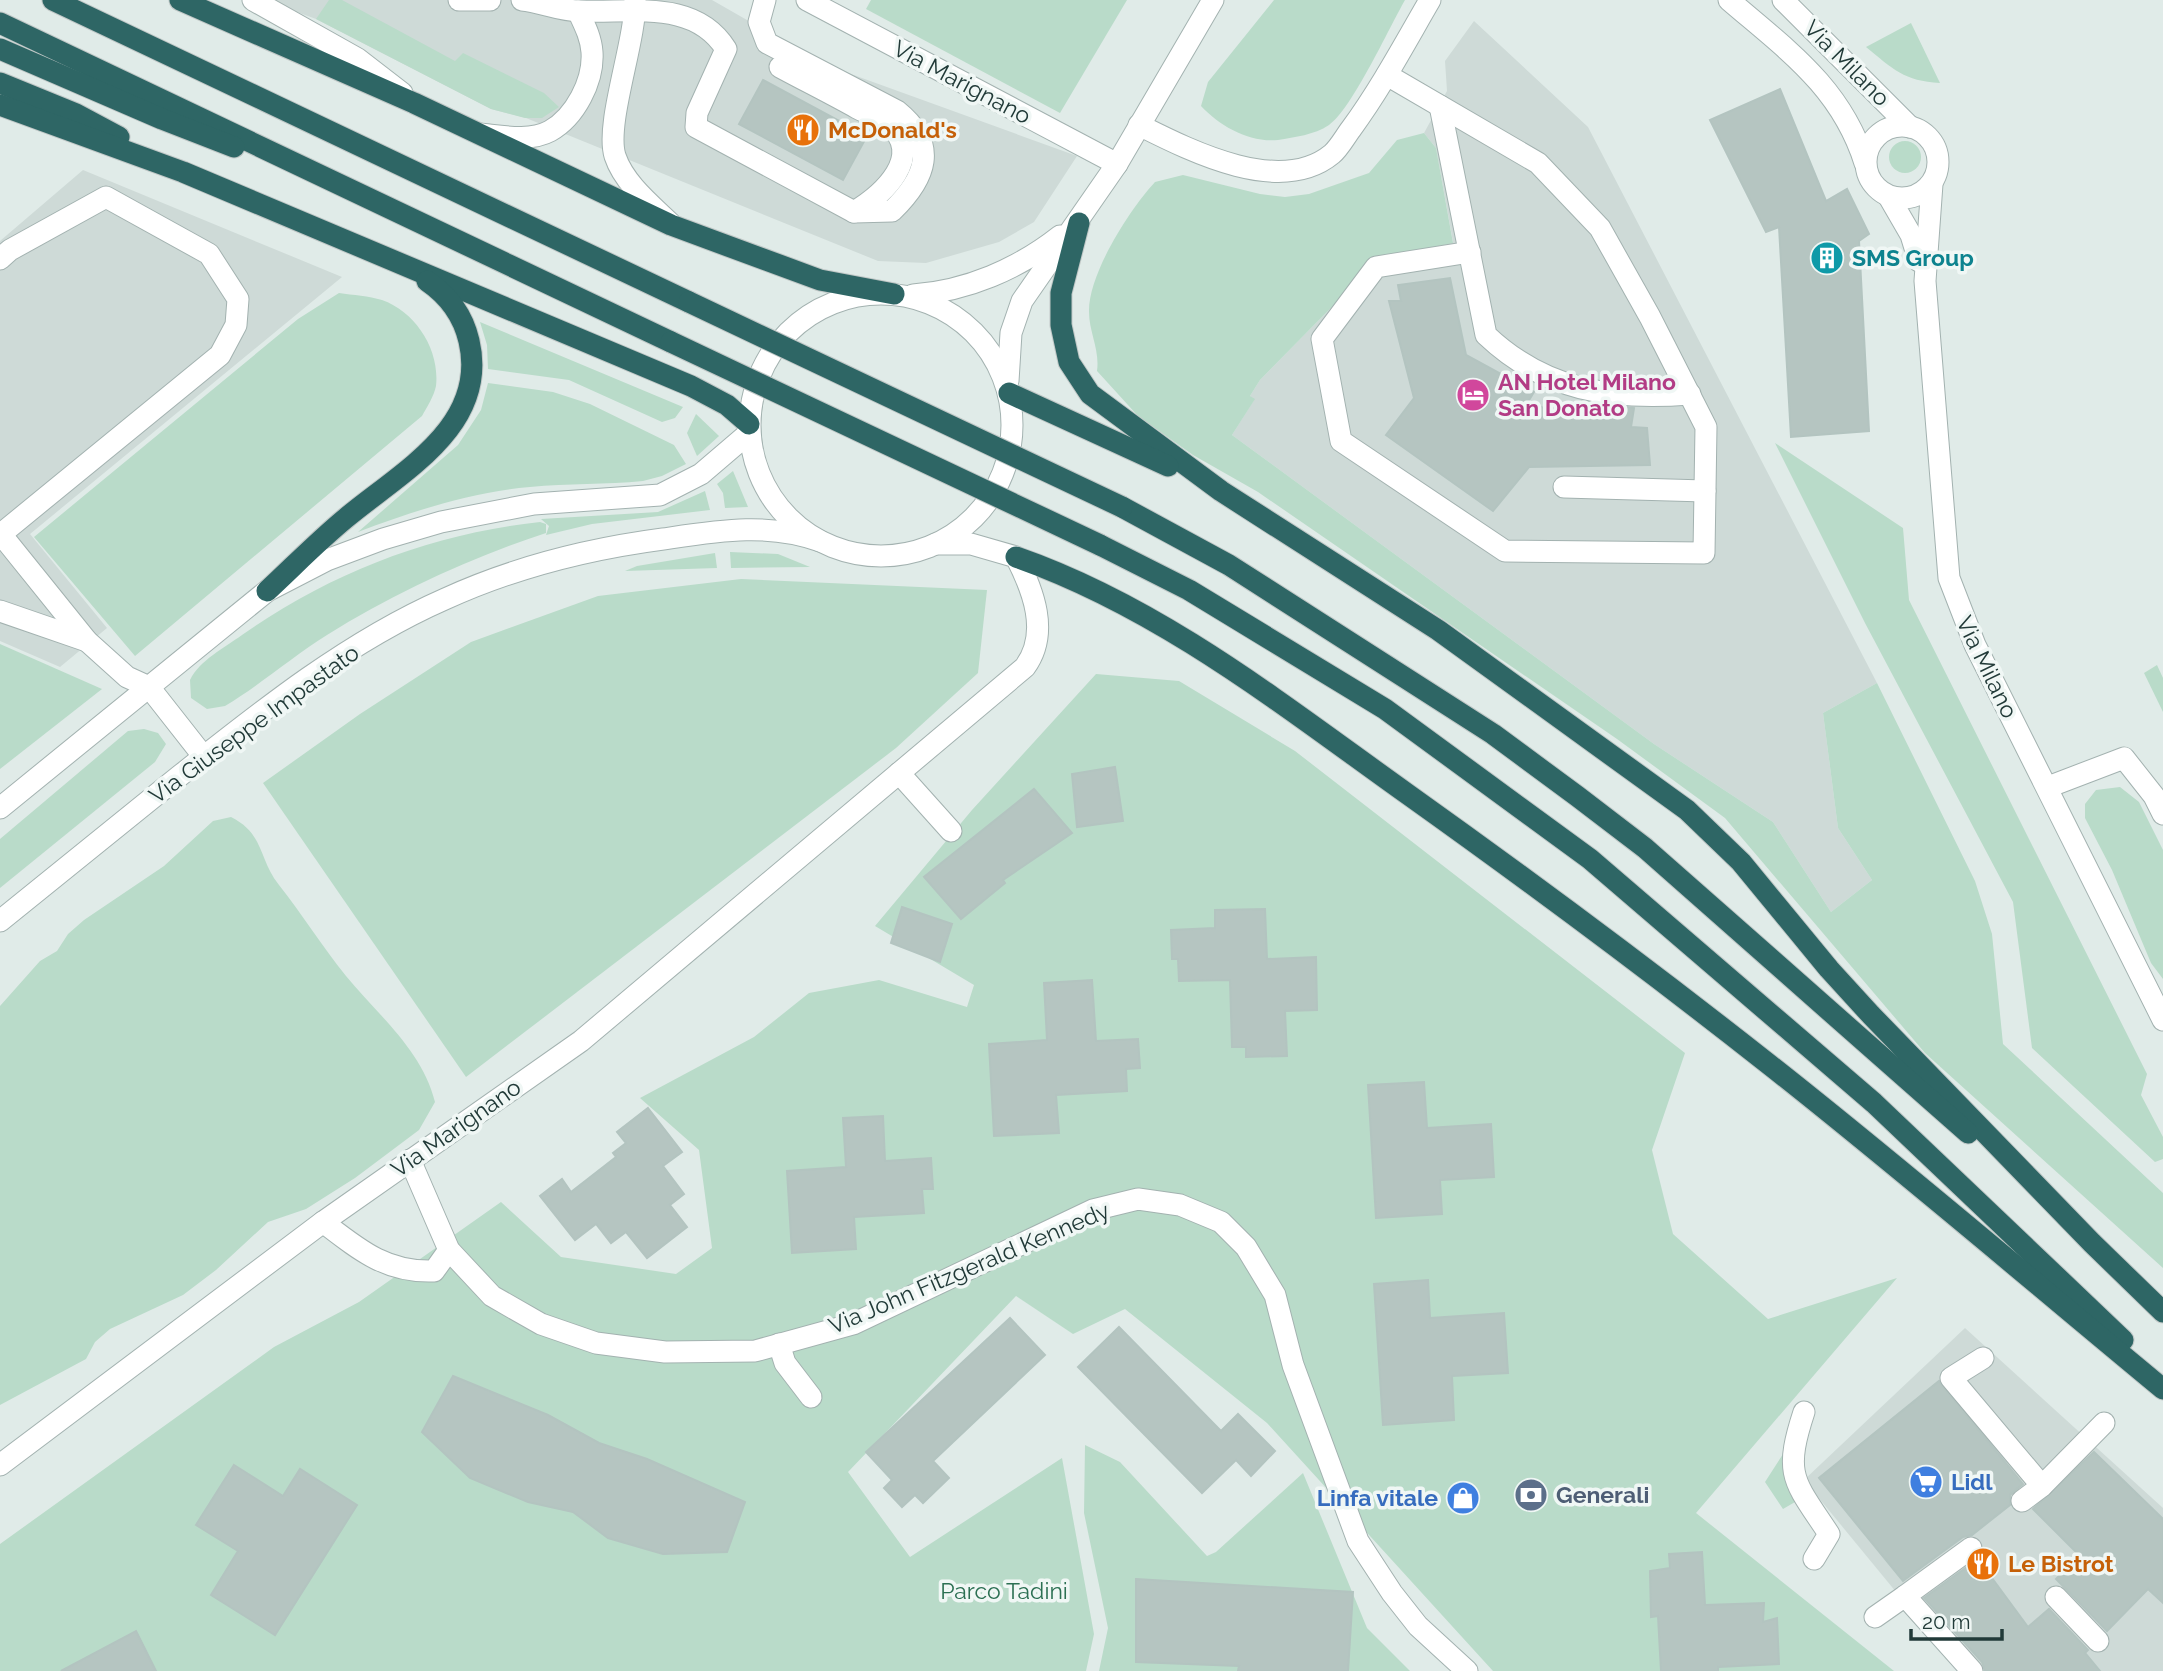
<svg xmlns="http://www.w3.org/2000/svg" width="2163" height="1671" font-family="Raleway,sans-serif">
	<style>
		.built { fill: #cedad7 }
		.green { fill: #b9dbc9 }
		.building { fill: #b5c5c1; stroke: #b3c4c0; stroke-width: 2 }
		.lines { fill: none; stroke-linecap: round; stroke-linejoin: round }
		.minor-casing { stroke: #a3b2b0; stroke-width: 23 }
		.highway-casing { stroke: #c1c8c7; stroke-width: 23 }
		.minor { stroke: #fff; stroke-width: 21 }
		.highway { stroke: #2e6665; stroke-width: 21 }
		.highway-bridge-casing { stroke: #c1c8c7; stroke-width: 23; stroke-linecap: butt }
		.highway-bridge { stroke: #2e6665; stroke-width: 21 }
		.labels { text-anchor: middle; stroke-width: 7; stroke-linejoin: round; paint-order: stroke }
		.street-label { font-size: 23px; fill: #213a38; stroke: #f0f7f5 }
		.food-label { font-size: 23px; font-weight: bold; fill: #c56008; stroke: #f0f7f5; text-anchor: start }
		.culture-label { font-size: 23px; font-weight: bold; fill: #0d838f; stroke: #f0f7f5; text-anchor: start }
		.hotel-label { font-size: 23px; font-weight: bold; fill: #b23c85; stroke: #f0f7f5; text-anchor: start }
		.shop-label { font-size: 23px; font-weight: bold; fill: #366cbe; stroke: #f0f7f5; text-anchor: start }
		.service-label { font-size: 23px; font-weight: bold; fill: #4e5e75; stroke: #f0f7f5; text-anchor: start }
		.park-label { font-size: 23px; fill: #2c7053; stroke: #f0f7f5 }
	</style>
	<rect width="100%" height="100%" fill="#e0ebe8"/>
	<g class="built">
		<path d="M 264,0 L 712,0 L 826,65 L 1077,156 L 1034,222 L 999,242 L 926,263 L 878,261 L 526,118 L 491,109 L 316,19 Z"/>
		<path d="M 1474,21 L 1588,127 L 1877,683 L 1823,713 L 1838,828 L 1872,880 L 1831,912 L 1773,822 L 1654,744 L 1232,435 L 1254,400 L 1250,396 L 1260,380 L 1380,258 L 1453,242 L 1436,148 L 1424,133 L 1447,91 L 1445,61 Z"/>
		<path d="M 83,170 L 342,277 L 30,534 L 107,628 L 60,667 L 0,641 L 0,241 Z"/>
		<path d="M 1965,1328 L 2163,1508 L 2163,1671 L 1961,1671 L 1804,1480 Z"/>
	</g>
	<g class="green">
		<path d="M 329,0 L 342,0 L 455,61 L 463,53 L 544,93 L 559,107 L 542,118 L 525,118 L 491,109 L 316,19 Z"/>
		<path d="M 871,0 L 1127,0 L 1060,113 L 866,9 Z"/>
		<path d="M 1274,0 L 1405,0 C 1389,28 1352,109 1329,125 C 1314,135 1295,137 1278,140 C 1249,143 1220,126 1201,106 L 1208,82 Z"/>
		<path d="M 1911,23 L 1940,83 C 1904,81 1893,69 1866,47 Z"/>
		<path d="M 1424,133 L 1436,148 L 1453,243 L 1380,258 L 1260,380 L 1250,396 L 1255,399 L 1232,435 L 1654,744 L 1773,822 L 1831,912 L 1872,880 L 1838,828 L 1823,713 L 1877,683 L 1975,881 L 1992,934 L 2003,1044 L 2163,1193 L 2163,1268 L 1925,1053 L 1725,818 L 1617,739 L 1258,492 L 1193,455 L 1138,416 L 1097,371 C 1100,350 1089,332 1089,312 C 1088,274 1130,209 1155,182 L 1183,175 L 1260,194 L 1285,197 L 1309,194 L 1369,173 L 1397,140 Z"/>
		<circle cx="1905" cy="157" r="16"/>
		<path d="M 339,293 C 353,295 369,296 382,300 C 416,312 440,350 436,386 C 434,396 427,407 422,416 L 135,656 L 34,537 L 298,319 Z"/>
		<path d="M 480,322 L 683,407 L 675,418 L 662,422 L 569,380 L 488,369 L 487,345 Z"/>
		<path d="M 488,383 L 553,392 L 590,404 L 674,445 L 686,464 L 662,476 L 643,481 C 606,485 568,483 530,487 C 472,492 413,511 358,532 L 458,445 L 481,410 Z"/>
		<path d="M 696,414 L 719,436 L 697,456 L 687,433 Z"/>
		<path d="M 1775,443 L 1903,528 L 1909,600 L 2147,1074 L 2141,1095 L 2163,1137 L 2163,1159 L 2155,1162 L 2032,1048 L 2013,902 L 1865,623 Z"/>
		<path d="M 733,471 L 748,507 L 725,508 L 723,493 L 717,484 Z"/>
		<path d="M 705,491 L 710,510 L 592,524 L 546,535 L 549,526 L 541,519 L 658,512 Z"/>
		<path d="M 540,522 L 546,524 L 546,533 C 470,558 395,593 327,635 C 292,657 260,685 225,706 L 207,709 L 191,698 L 190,680 C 200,660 224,648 242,635 C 332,572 431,534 540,522 Z"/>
		<path d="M 730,552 L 778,554 L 810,567 L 731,568 Z"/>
		<path d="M 715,553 L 717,568 L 625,571 L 637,566 Z"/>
		<path d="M 741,579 L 987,590 L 978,673 L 896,748 L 466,1077 L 263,783 L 360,714 L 471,642 L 598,596 Z"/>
		<path d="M 0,644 L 102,689 L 0,769 Z"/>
		<path d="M 2157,665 L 2163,678 L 2163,712 L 2144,673 Z"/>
		<path d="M 1096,674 L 1179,681 L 1295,751 L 1685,1053 L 1652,1150 L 1673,1234 L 1768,1319 L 1897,1278 L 1696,1513 L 1894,1671 L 1493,1671 L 1267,1423 L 1125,1309 L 1073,1334 L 1016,1296 L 848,1472 L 910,1557 L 1062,1458 L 1094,1634 L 1086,1671 L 0,1671 L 0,1544 L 274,1347 L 359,1302 L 501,1202 L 561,1257 L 676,1274 L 712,1248 L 699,1150 L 640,1098 L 754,1037 L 809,993 L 879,980 L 967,1007 L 974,985 L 875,926 L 972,810 Z"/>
		<path d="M 144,729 L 158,733 L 166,744 L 155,762 L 0,888 L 0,839 L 128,731 Z"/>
		<path d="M 2120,787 L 2139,802 L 2163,850 L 2163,979 L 2151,963 L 2112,870 L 2085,818 L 2085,804 L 2096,790 Z"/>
		<path d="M 231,817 C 265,834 258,859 279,885 C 302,914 322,946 346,976 C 378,1015 422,1050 435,1102 L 419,1130 L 355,1178 L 306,1209 L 268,1222 L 216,1270 L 183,1295 L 110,1329 L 95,1342 L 86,1359 L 0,1405 L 0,1006 L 40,961 L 57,951 L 68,934 L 84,920 L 164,866 L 213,821 Z"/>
		<path d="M 1085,1445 L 1120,1462 L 1207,1556 L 1216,1552 L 1303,1473 L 1367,1628 L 1410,1671 L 1099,1671 L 1108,1628 L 1084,1513 Z"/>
		<path d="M 1783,1454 L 1784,1472 L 1795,1502 L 1783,1509 L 1765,1482 Z"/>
	</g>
	<g class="building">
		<path d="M 763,80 L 867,136 L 843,180 L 739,124 Z"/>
		<path d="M 1780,89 L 1826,201 L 1847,189 L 1869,234 L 1859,241 L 1869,431 L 1791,437 L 1779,227 L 1766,232 L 1710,120 Z"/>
		<path d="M 1450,278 L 1466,355 L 1534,392 L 1528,402 L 1572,419 L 1585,402 L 1634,408 L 1631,427 L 1647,428 L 1650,465 L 1529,467 L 1493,511 L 1386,435 L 1414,398 L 1389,301 L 1401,301 L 1398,285 Z"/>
		<path d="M 1115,767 L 1123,821 L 1077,827 L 1072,774 Z"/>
		<path d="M 1034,789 L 1072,833 L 1003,880 L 1005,883 L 961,919 L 924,877 Z"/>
		<path d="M 902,907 L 952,924 L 940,962 L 891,943 Z"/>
		<path d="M 1265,909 L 1267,959 L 1316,957 L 1317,1010 L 1285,1011 L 1287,1056 L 1246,1057 L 1246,1047 L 1232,1047 L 1230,980 L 1179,981 L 1178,959 L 1172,959 L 1171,930 L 1215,928 L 1215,910 Z"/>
		<path d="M 1092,980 L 1096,1041 L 1138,1039 L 1140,1068 L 1126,1069 L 1127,1091 L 1056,1095 L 1059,1133 L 994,1136 L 989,1044 L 1047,1040 L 1044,983 Z"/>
		<path d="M 1424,1082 L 1427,1128 L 1491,1124 L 1494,1177 L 1440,1180 L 1442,1214 L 1376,1218 L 1368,1085 Z"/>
		<path d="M 648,1108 L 682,1152 L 663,1166 L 684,1194 L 670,1205 L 687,1227 L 647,1258 L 626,1232 L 611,1243 L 596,1224 L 575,1240 L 540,1196 L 562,1179 L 571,1192 L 616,1157 L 613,1153 L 626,1143 L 617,1132 Z"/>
		<path d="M 883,1116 L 885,1161 L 931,1158 L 933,1189 L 922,1189 L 924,1213 L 854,1217 L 856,1249 L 792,1253 L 787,1171 L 846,1167 L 843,1118 Z"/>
		<path d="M 1428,1280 L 1430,1318 L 1504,1313 L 1508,1373 L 1452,1376 L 1454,1420 L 1383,1425 L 1374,1284 Z"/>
		<path d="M 1010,1318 L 1045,1355 L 933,1461 L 949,1478 L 923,1503 L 915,1495 L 902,1507 L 884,1488 L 892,1480 L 866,1452 Z"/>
		<path d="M 1119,1327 L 1221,1431 L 1238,1414 L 1275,1451 L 1251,1476 L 1236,1460 L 1202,1493 L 1078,1367 Z"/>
		<path d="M 453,1376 L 548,1415 L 599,1443 L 647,1459 L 745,1502 L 727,1552 L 663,1554 L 608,1538 L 573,1512 L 528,1502 L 470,1478 L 422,1432 Z"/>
		<path d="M 1939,1381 L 2023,1484 L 2010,1495 L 2010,1505 L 1972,1535 L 1963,1537 L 1903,1581 L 1819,1478 Z"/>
		<path d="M 2094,1452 L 2163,1519 L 2163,1603 L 2148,1589 L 2107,1631 L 2056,1579 L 2079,1555 L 2033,1509 Z"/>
		<path d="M 234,1465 L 283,1496 L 300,1469 L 357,1505 L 275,1635 L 211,1595 L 238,1551 L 196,1525 Z"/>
		<path d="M 1702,1552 L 1705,1605 L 1764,1603 L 1763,1622 L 1777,1618 L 1779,1664 L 1718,1667 L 1718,1671 L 1661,1671 L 1658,1616 L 1651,1617 L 1650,1571 L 1670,1568 L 1669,1554 Z"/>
		<path d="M 1978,1559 L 2028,1627 L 2049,1609 L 2088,1650 L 2085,1653 L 2100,1671 L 1985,1671 L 1982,1662 L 1924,1598 Z"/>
		<path d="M 1136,1579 L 1353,1592 L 1348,1671 L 1238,1671 L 1239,1666 L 1136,1662 Z"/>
		<path d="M 136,1631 L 156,1671 L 61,1671 Z"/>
	</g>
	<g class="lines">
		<defs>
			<g id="minor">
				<path d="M 253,0 L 358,59 L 402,93"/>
				<path d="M 459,0 L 490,0"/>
				<path d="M 522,0 C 541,2 560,11 580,11 C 637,13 695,0 726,49 L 697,113 L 696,127 L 854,212 L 892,211 C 926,178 939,145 897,111 L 767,43 L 759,22 L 765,0"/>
				<path d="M 635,0 C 636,41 605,123 615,156 C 624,183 650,204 670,223"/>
				<path d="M 807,0 L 1117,164"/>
				<path d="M 1729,0 C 1787,50 1841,87 1865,163"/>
				<path d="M 1783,0 L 1910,127"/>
				<path d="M 780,67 C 806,81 832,94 857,108 C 867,113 879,117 887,123 C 927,156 882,195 854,212"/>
				<path d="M 1387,75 L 1538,163 L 1600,228 L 1650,317 L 1706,427 L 1704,553 L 1505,551 L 1341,441 L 1322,339 L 1376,267 L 1470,252"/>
				<path d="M 1440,106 L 1486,335 C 1545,391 1611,400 1690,394"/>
				<path d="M 1139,125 C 1189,150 1280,197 1332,154 C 1339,148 1345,137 1351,129 C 1381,88 1405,43 1430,0"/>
				<circle cx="1902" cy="162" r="36"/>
				<path d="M 480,134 C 501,136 530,142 550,131 C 575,117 594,81 592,52 C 591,37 584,24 578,11"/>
				<path d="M 1932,184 L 1925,281 L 1949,578 L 1975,645 L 2163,1020"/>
				<path d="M 1889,197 L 1911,235 L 1919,261"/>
				<path d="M 0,259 L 10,250 L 106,197 L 209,254 L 238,299 L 236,325 L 220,355 L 1,534"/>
				<circle cx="881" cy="425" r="131"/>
				<path d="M 913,295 C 967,291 1018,269 1060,236"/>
				<path d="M 1008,381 L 1011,333 L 1022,301 L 1117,164 L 1213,0"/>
				<path d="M 1564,487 L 1705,491"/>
				<path d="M 0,533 L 87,641 L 127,677 L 149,687 L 204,757"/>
				<path d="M 0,611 L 87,641"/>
				<path d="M 899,773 L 951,831"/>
				<path d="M 2048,787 L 2124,758 L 2154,796 L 2163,814"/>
				<path d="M 0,808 L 267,591 L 327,560 L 383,539 L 441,522 L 534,504 L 660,495 L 701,474 L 749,433"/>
				<path d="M 0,921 C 59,874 118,826 177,778 C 260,712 347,642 445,599 C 515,567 587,549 663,539 C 717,531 768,522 820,541"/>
				<path d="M 410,1160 L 449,1250 L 492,1296 L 541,1324 L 596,1343 L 665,1352 L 755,1351 L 853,1324 L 1093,1210 L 1138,1199 L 1180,1205 L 1221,1222 L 1246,1247 L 1275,1295 L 1293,1365 L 1358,1541 L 1392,1593 L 1418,1626 L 1467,1671"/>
				<path d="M 323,1222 C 358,1249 386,1273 434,1271 L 449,1250"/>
				<path d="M 779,1344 L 785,1363 L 811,1397"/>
				<path d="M 1983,1358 L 1951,1378 L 2042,1486 L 2104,1423"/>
				<path d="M 1804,1412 C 1783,1476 1794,1481 1829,1534 L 1814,1559"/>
				<path d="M 0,1465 L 323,1222 L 581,1041 L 1025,667 C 1050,633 1033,590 1016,557 L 971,544 L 936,544"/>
				<path d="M 2022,1501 L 2042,1486"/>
				<path d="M 1905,1596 L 1971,1548"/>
				<path d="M 2056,1597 L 2098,1641"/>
				<path d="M 1875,1617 L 1905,1596 L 1972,1671"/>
			</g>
			<g id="highway">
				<path d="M 53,0 L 689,302"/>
				<path d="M 180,0 L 414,103 L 671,225 L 820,280 L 894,294"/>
				<path d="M 0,23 L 671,342"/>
				<path d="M 0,49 L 162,119 L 234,147"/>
				<path d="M 0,83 L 76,114 L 119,137"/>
				<path d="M 0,105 L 183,172 L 691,386 L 727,405 L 749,424"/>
				<path d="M 1079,223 L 1061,293 L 1061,325 L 1069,362 L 1090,394 L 1221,491 L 1438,630 L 1687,810 L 1741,862 L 1829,969 L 1871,1015 L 2092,1243 L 2163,1312"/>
				<path d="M 1009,393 L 1168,466"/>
				<path d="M 1122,507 L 1229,565 L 1493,734 L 1577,796 L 1645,848 L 1968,1133"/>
				<path d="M 1100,545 L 1189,590 L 1385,709 L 1590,859 L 1874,1103 L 2123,1340"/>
				<path d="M 1016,557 C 1160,607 1284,706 1406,793 C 1528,880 1648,969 1766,1062 C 1901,1168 2031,1280 2163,1389"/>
				<path d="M 267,591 C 293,567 318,541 346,518 C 401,472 489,426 469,341 C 463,315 449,296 427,281"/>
			</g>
		</defs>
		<use href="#minor" class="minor-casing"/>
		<use href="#highway" class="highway-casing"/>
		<use href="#minor" class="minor"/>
		<use href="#highway" class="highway"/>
		<defs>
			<g id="highway-bridge">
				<path d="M 689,302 L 1122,507"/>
				<path d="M 671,342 L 1100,545"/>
			</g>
		</defs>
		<use href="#highway-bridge" class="highway-bridge-casing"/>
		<use href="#highway-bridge" class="highway-bridge"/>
	</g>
	<defs>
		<symbol id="restaurant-disc" viewBox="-11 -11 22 22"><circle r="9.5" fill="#e8710a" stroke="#f0f7f5"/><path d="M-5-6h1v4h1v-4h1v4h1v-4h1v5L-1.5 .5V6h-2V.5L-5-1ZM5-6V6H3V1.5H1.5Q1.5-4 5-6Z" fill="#fff"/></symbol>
		<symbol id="building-disc" viewBox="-11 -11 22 22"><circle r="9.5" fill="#0f9aa8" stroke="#f0f7f5"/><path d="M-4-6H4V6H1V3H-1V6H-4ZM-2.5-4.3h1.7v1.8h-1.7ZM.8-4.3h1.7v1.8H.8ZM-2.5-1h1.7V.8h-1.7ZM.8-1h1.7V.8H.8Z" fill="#fff"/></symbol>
		<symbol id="hotel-disc" viewBox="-11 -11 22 22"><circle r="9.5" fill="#d1479c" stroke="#f0f7f5"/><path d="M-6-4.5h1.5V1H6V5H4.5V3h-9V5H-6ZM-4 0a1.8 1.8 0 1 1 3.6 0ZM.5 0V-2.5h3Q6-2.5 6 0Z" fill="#fff"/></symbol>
		<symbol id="supermarket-disc" viewBox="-11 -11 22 22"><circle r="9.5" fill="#3f7fe0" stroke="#f0f7f5"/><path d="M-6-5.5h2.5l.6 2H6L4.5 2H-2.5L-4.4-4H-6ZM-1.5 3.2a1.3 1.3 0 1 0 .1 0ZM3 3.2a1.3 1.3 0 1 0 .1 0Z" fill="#fff"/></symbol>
		<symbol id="bank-disc" viewBox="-11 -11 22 22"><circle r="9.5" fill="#5c6f8a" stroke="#f0f7f5"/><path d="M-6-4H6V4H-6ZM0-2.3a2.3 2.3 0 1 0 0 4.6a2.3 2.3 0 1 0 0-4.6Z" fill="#fff"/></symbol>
		<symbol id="shop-disc" viewBox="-11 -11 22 22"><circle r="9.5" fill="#3f7fe0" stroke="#f0f7f5"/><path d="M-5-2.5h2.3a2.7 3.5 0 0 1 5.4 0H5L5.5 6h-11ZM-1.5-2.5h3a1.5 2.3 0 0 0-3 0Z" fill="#fff"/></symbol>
	</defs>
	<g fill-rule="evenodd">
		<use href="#restaurant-disc" x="784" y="111" width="38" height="38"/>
		<use href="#building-disc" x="1808" y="239" width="38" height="38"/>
		<use href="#hotel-disc" x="1454" y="376" width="38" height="38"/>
		<use href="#supermarket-disc" x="1907" y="1463" width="38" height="38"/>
		<use href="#bank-disc" x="1512" y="1476" width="38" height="38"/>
		<use href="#shop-disc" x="1444" y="1479" width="38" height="38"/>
		<use href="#restaurant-disc" x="1964" y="1545" width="38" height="38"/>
	</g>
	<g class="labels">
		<g class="street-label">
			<text transform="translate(1847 63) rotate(45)" y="8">Via Milano</text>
			<text transform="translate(962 82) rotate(28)" y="8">Via Marignano</text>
			<text transform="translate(1987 667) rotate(64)" y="8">Via Milano</text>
			<text transform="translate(254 724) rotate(-36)" y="8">Via Giuseppe Impastato</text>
			<text transform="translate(456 1128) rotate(-35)" y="8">Via Marignano</text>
			<text transform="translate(969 1268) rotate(-23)" y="8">Via John Fitzgerald Kennedy</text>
		</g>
		<g class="food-label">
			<text x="828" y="138">McDonald's</text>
			<text x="2008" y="1572">Le Bistrot</text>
		</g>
		<g class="culture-label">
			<text x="1852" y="266">SMS Group</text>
		</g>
		<g class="hotel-label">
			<text x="1498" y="390">AN Hotel Milano<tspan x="1498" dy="26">San Donato</tspan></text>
		</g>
		<g class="shop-label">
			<text x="1951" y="1490">Lidl</text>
			<text x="1438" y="1506" text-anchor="end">Linfa vitale</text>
		</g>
		<g class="service-label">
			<text x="1556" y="1503">Generali</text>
		</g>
		<g class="park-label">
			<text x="1004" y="1599">Parco Tadini</text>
		</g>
	</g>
	<path d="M1911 1629v10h91v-10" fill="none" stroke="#213a38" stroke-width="3.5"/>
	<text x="1922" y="1629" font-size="21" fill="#213a38" stroke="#f0f7f5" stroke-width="5" paint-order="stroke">20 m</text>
</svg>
